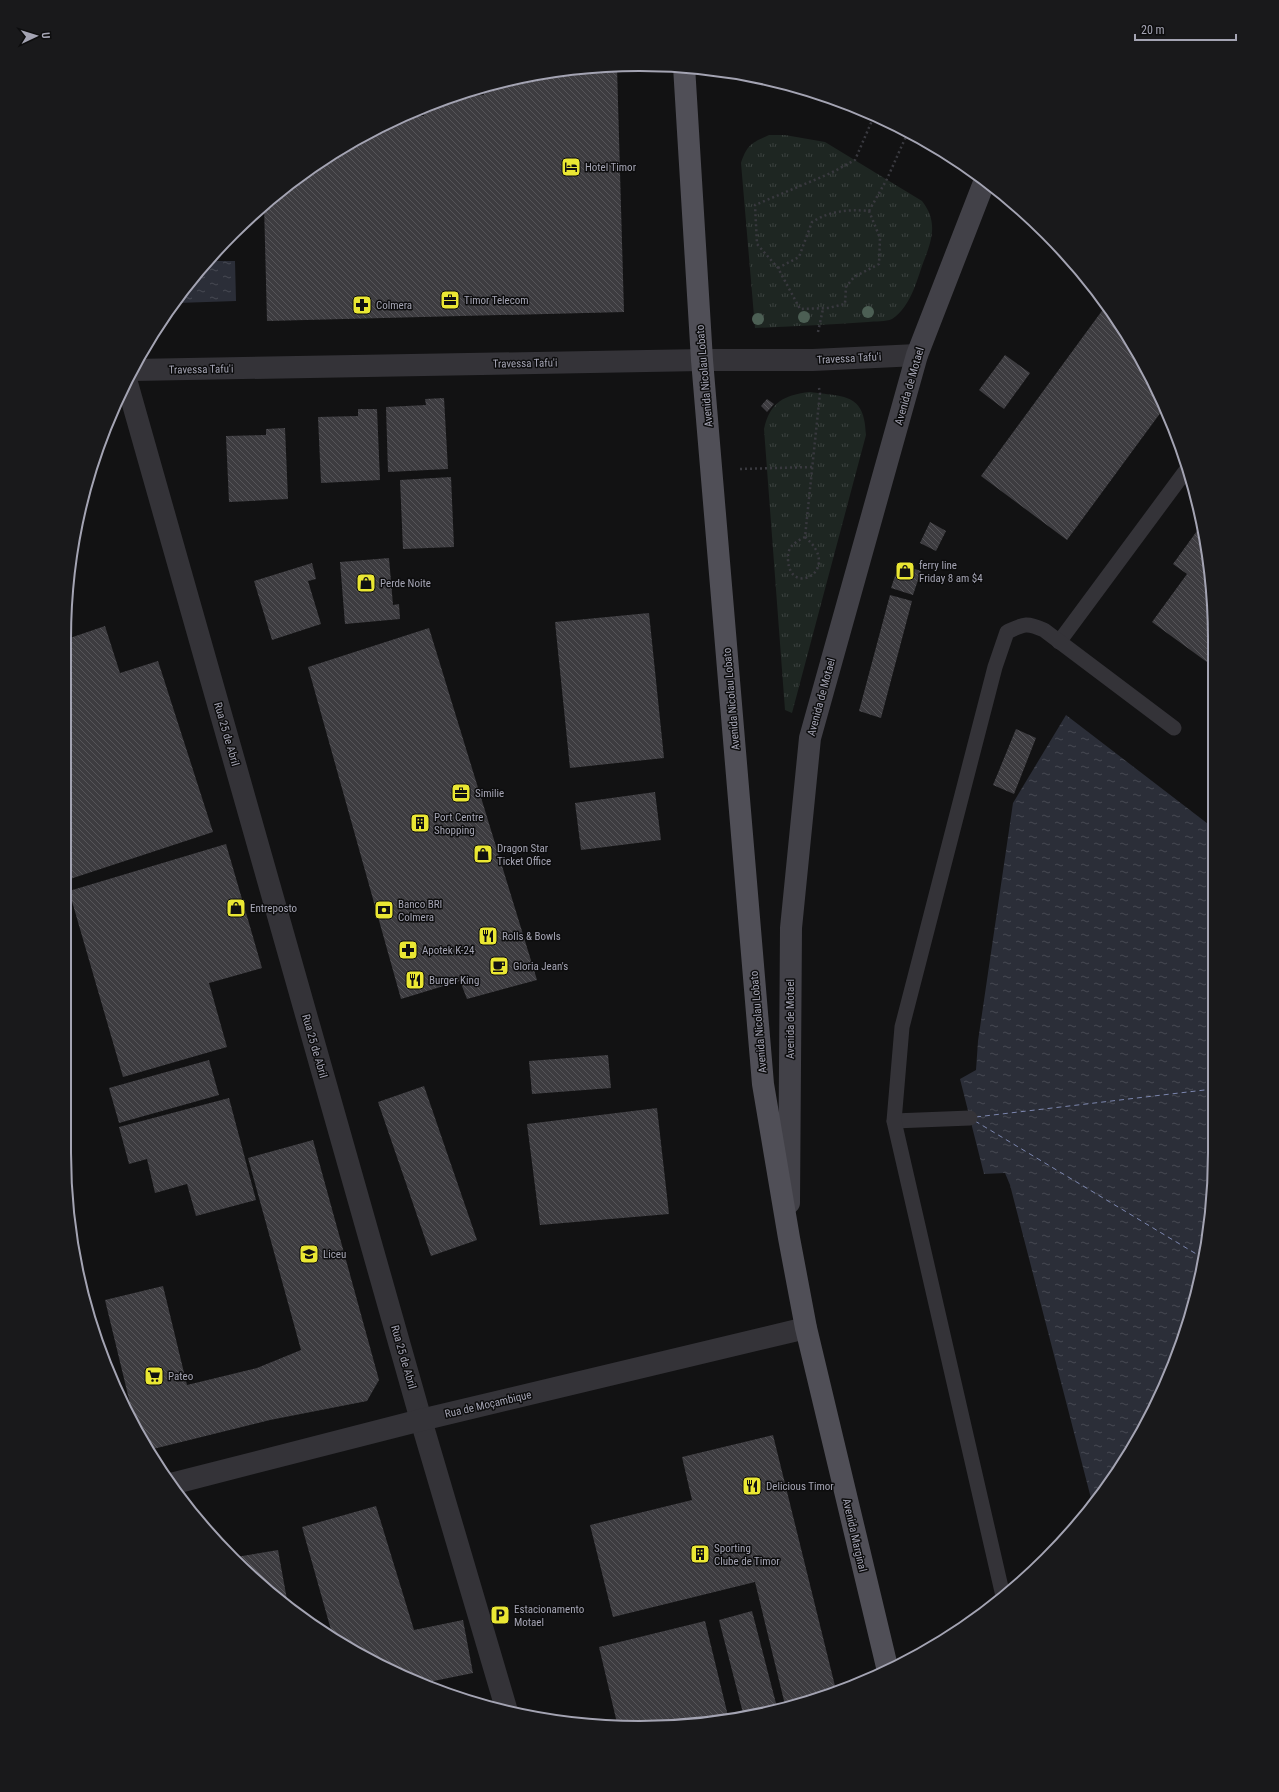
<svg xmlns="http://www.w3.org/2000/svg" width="1279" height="1792" font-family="'Roboto Condensed',sans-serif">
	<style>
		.grass { fill: url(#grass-tufts) }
		.water { fill: url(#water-ripples) }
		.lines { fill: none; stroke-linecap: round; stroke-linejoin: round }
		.ferry { stroke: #7c86ae; stroke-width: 1; stroke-dasharray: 5 4; stroke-linecap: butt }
		.building { fill: url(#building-back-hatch) }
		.path { stroke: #39393f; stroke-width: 2.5; stroke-dasharray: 2 3; stroke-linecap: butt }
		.service { stroke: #343338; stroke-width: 15 }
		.tertiary { stroke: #343338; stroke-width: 22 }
		.secondary { stroke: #424148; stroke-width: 22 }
		.primary { stroke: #504f57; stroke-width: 22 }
		.tree { fill: #4c5f54 }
		.labels { text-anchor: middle; stroke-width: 3; stroke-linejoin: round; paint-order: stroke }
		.poi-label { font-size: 11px; fill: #a4a4b3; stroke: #0d0d0e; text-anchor: start }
		.street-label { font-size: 11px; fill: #a4a4b3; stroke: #0d0d0e }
		.rim { fill: none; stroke: #a4a4b3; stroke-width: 2 }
	</style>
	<defs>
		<pattern id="grass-tufts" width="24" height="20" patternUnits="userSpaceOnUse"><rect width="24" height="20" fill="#1e2622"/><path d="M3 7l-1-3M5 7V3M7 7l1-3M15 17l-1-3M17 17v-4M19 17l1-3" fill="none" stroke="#3c4240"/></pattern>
		<pattern id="water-ripples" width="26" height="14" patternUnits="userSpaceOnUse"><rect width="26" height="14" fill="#2b2e38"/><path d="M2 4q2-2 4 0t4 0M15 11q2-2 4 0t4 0" fill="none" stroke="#474952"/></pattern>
		<pattern id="building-back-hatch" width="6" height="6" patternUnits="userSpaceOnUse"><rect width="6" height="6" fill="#3d3c40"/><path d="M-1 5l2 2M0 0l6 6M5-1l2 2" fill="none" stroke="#565559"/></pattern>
	</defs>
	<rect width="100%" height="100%" fill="#121213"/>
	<g class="grass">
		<path d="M 769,135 L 785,135 L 825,142 L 922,201 C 937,220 933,237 925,258 C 917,278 912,306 892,319 C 886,322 875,321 868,322 C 830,325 792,326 755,328 L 741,163 C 747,145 751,143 769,135 Z"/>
		<path d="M 810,392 C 843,397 865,392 866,435 L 792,713 L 785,710 L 764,429 C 770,402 784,395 810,392 Z"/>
	</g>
	<g class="water">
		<path d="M 209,261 L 235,261 L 236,301 L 177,303 C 176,291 201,270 209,261 Z"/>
		<path d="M 1066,715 L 1212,827 L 1214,1190 L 1195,1301 L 1156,1407 L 1093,1506 L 1010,1185 L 1005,1173 L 984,1174 L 960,1079 L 976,1070 L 978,1041 L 1013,803 Z"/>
	</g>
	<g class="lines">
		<g class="ferry">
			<path d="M 976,1117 L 1213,1089"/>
			<path d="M 975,1121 L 1203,1258"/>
		</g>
	</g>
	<g class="building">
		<path d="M 617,67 L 624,312 L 267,321 L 264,204 L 352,141 L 407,116 L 424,116 L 424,109 L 454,95 L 458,94 L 458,97 L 484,95 L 483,88 L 564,69 Z"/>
		<path d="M 1104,308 L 1156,385 L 1164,408 L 1067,540 L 981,476 Z"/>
		<path d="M 1005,355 L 1030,373 L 1004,409 L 979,390 Z"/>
		<path d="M 444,398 L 448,469 L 388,472 L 386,407 L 426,405 L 425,399 Z"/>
		<path d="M 767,399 L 774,404 L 767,412 L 761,406 Z"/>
		<path d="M 358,409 L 377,409 L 380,480 L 321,483 L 318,417 L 358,416 Z"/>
		<path d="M 285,428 L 288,499 L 229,502 L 226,436 L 266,435 L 266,429 Z"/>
		<path d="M 451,477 L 454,547 L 403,549 L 400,480 Z"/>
		<path d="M 930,522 L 946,531 L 936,551 L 920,543 Z"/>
		<path d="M 1202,524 L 1210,564 L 1211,665 L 1152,622 L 1187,574 L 1173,564 Z"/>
		<path d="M 389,558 L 393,605 L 399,604 L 400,619 L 345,624 L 340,562 Z"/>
		<path d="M 312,563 L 316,579 L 308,581 L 321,624 L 272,640 L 254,581 Z"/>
		<path d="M 899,564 L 921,571 L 913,595 L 891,588 Z"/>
		<path d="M 890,595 L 912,601 L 881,718 L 859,711 Z"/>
		<path d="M 649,613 L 664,758 L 570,768 L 555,622 Z"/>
		<path d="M 105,626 L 120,673 L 158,661 L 213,832 L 64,881 L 64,640 Z"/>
		<path d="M 429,628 L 537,980 L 467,999 L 460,981 L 401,999 L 308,667 Z"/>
		<path d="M 1016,729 L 1036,738 L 1014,794 L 993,785 Z"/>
		<path d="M 655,792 L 661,840 L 581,850 L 575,803 Z"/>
		<path d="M 226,844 L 262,968 L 209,983 L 227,1047 L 123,1077 L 69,891 Z"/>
		<path d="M 608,1055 L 611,1088 L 532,1094 L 529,1061 Z"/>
		<path d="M 209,1060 L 219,1095 L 119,1123 L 109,1088 Z"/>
		<path d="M 424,1086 L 477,1240 L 431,1256 L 378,1102 Z"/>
		<path d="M 229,1098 L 256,1200 L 196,1216 L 187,1184 L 155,1193 L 147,1159 L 129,1164 L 119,1127 Z"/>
		<path d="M 657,1108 L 669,1214 L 540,1225 L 527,1124 Z"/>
		<path d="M 313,1140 L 379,1380 L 367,1401 L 270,1420 L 149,1450 L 135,1424 L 105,1300 L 163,1286 L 187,1385 L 257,1368 L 301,1350 L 248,1158 Z"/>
		<path d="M 773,1435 L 836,1690 L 786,1709 L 755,1582 L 613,1617 L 590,1525 L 692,1500 L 682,1457 Z"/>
		<path d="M 376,1506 L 414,1630 L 463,1620 L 473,1673 L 424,1683 L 425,1686 L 352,1651 L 333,1637 L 302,1527 Z"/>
		<path d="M 278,1550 L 288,1605 L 260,1585 L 236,1557 Z"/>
		<path d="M 752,1611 L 778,1711 L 744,1717 L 719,1620 Z"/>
		<path d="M 705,1621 L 729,1720 L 715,1723 L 617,1723 L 599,1647 Z"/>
	</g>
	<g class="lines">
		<g class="path">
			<path d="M 869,211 L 887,179 L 908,132"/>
			<path d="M 778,268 L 799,257 L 812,222 C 830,211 848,209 869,211 L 880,238 L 879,264 L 854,277 L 846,287 L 845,304 L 828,308 L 800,309 L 778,268 L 757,244 L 755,205 L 831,173 L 855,160 L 874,116"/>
			<path d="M 818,332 L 823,309"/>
			<path d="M 740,469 L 812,467"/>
			<path d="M 805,537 C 795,542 787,547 788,559 C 789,599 844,570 805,537 L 820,393 L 819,388"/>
		</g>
		<g class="service">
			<path d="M 1059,642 L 1187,469"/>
			<path d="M 894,1121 L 970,1118"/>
			<path d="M 1003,1596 L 894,1121 L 902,1027 L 995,667 L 1007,632 C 1024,624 1026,622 1044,630 L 1174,728"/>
		</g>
		<g class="tertiary">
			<path d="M 133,370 L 702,360 L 813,360 L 917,355"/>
			<path d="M 127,383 L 421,1420 L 506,1708"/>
			<path d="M 171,1484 L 421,1420 L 806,1328"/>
		</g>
		<path class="secondary" d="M 789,1203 L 791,928 L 810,738 L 917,355 L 985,180"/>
		<path class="primary" d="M 684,66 L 702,360 L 763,1084 L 789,1238 L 806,1328 L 888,1671"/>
	</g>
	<g class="tree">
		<circle cx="868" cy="312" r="6"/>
		<circle cx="804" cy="317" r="6"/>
		<circle cx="758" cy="319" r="6"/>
	</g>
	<defs>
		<symbol id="hotel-square" viewBox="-11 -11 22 22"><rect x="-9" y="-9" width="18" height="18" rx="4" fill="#eae733" stroke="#0d0d0e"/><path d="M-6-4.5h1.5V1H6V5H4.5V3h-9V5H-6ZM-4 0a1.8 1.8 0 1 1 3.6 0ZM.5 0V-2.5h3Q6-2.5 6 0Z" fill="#111"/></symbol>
		<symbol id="office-square" viewBox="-11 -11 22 22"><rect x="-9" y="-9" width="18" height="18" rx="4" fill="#eae733" stroke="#0d0d0e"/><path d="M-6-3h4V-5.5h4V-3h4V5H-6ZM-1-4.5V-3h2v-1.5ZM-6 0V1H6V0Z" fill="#111"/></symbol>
		<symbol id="pharmacy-square" viewBox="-11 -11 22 22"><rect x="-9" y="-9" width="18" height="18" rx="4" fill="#eae733" stroke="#0d0d0e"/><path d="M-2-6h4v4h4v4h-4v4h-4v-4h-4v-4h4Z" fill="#111"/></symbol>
		<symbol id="shop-square" viewBox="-11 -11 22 22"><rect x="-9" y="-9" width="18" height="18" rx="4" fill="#eae733" stroke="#0d0d0e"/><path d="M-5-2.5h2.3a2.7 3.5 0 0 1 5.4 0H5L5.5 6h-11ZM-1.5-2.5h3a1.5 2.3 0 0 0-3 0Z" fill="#111"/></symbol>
		<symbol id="building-square" viewBox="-11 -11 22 22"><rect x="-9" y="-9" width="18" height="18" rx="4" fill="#eae733" stroke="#0d0d0e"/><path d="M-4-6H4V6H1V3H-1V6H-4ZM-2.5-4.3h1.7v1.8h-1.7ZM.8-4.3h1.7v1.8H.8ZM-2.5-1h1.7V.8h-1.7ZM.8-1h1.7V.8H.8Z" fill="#111"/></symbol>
		<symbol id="bank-square" viewBox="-11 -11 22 22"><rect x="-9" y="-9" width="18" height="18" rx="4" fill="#eae733" stroke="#0d0d0e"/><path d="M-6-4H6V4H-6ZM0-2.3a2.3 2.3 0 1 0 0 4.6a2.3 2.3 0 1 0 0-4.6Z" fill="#111"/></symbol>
		<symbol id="restaurant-square" viewBox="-11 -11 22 22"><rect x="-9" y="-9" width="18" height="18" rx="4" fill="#eae733" stroke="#0d0d0e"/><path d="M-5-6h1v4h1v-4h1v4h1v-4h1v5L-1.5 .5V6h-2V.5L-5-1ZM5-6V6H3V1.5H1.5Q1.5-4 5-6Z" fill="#111"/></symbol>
		<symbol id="cafe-square" viewBox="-11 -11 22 22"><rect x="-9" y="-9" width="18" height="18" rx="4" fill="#eae733" stroke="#0d0d0e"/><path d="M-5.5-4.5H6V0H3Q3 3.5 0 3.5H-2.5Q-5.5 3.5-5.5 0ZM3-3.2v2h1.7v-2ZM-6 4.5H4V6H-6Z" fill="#111"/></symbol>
		<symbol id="university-square" viewBox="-11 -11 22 22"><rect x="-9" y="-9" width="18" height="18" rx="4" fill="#eae733" stroke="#0d0d0e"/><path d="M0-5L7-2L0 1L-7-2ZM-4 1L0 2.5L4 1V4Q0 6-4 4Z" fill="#111"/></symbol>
		<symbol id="supermarket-square" viewBox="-11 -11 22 22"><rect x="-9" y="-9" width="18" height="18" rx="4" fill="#eae733" stroke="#0d0d0e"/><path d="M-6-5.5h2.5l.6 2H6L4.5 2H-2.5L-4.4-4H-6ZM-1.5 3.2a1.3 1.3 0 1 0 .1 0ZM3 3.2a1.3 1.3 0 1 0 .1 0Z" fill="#111"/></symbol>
		<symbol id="parking-square" viewBox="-11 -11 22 22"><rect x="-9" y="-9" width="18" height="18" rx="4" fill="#eae733" stroke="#0d0d0e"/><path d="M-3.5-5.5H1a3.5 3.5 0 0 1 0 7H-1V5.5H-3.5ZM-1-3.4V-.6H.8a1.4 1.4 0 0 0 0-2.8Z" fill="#111"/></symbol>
	</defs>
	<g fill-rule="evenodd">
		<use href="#hotel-square" x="560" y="156" width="22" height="22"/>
		<use href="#office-square" x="439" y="289" width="22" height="22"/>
		<use href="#pharmacy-square" x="351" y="294" width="22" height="22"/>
		<use href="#shop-square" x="894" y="560" width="22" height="22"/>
		<use href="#shop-square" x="355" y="572" width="22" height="22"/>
		<use href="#office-square" x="450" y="782" width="22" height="22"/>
		<use href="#building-square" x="409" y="812" width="22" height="22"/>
		<use href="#shop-square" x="472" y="843" width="22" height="22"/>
		<use href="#shop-square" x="225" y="897" width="22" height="22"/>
		<use href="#bank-square" x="373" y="899" width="22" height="22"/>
		<use href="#restaurant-square" x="477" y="925" width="22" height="22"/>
		<use href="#pharmacy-square" x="397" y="939" width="22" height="22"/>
		<use href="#cafe-square" x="488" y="955" width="22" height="22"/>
		<use href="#restaurant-square" x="404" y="969" width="22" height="22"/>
		<use href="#university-square" x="298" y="1243" width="22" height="22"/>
		<use href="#supermarket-square" x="143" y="1365" width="22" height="22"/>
		<use href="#restaurant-square" x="741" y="1475" width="22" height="22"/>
		<use href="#building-square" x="689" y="1543" width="22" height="22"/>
		<use href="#parking-square" x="489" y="1604" width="22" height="22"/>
	</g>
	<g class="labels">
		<g class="poi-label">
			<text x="585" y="171">Hotel Timor</text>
			<text x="464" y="304">Timor Telecom</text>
			<text x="376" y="309">Colmera</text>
			<text x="919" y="569">ferry line<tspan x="919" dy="13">Friday 8 am $4</tspan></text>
			<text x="380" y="587">Perde Noite</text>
			<text x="475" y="797">Similie</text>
			<text x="434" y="821">Port Centre<tspan x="434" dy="13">Shopping</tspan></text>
			<text x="497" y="852">Dragon Star<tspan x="497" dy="13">Ticket Office</tspan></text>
			<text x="398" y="908">Banco BRI<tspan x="398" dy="13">Colmera</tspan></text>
			<text x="250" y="912">Entreposto</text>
			<text x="502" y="940">Rolls &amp; Bowls</text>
			<text x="422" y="954">Apotek K-24</text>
			<text x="513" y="970">Gloria Jean's</text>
			<text x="429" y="984">Burger King</text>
			<text x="323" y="1258">Liceu</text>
			<text x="168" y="1380">Pateo</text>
			<text x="766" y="1490">Delicious Timor</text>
			<text x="714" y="1552">Sporting<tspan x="714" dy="13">Clube de Timor</tspan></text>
			<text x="514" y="1613">Estacionamento<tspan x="514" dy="13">Motael</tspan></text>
		</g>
		<g class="street-label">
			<text transform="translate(849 358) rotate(-3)" y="4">Travessa Tafu'i</text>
			<text transform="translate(525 363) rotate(-1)" y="4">Travessa Tafu'i</text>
			<text transform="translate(201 369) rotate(-1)" y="4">Travessa Tafu'i</text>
			<text transform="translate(704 376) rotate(-95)" y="4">Avenida Nicolau Lobato</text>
			<text transform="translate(909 386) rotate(-74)" y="4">Avenida de Motael</text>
			<text transform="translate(821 697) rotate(-75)" y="4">Avenida de Motael</text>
			<text transform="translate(731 699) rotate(-95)" y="4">Avenida Nicolau Lobato</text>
			<text transform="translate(227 734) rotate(74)" y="4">Rua 25 de Abril</text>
			<text transform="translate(790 1019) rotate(-90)" y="4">Avenida de Motael</text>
			<text transform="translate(758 1022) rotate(-95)" y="4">Avenida Nicolau Lobato</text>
			<text transform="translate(315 1046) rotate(74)" y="4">Rua 25 de Abril</text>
			<text transform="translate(404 1357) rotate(74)" y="4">Rua 25 de Abril</text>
			<text transform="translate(488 1404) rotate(-13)" y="4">Rua de Moçambique</text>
			<text transform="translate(855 1535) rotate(77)" y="4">Avenida Marginal</text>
		</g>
	</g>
	<path d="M0 0H1279V1792H0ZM639 71H640A568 568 0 0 1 1208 639V1153A568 568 0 0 1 640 1721H639A568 568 0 0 1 71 1153V639A568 568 0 0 1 639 71Z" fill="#19191b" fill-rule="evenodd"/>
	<path class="rim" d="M639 71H640A568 568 0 0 1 1208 639V1153A568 568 0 0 1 640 1721H639A568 568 0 0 1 71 1153V639A568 568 0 0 1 639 71Z"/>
	<g transform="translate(36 36) rotate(86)" stroke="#0d0d0e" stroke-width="3" paint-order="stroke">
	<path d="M0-3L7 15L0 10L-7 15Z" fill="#a4a4b3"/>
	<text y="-6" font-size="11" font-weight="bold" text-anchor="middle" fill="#a4a4b3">U</text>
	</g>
	<path d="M1135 34v6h101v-6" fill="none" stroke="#a4a4b3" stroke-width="2"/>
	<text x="1141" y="34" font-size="12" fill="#a4a4b3" stroke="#0d0d0e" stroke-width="3" paint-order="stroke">20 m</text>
</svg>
